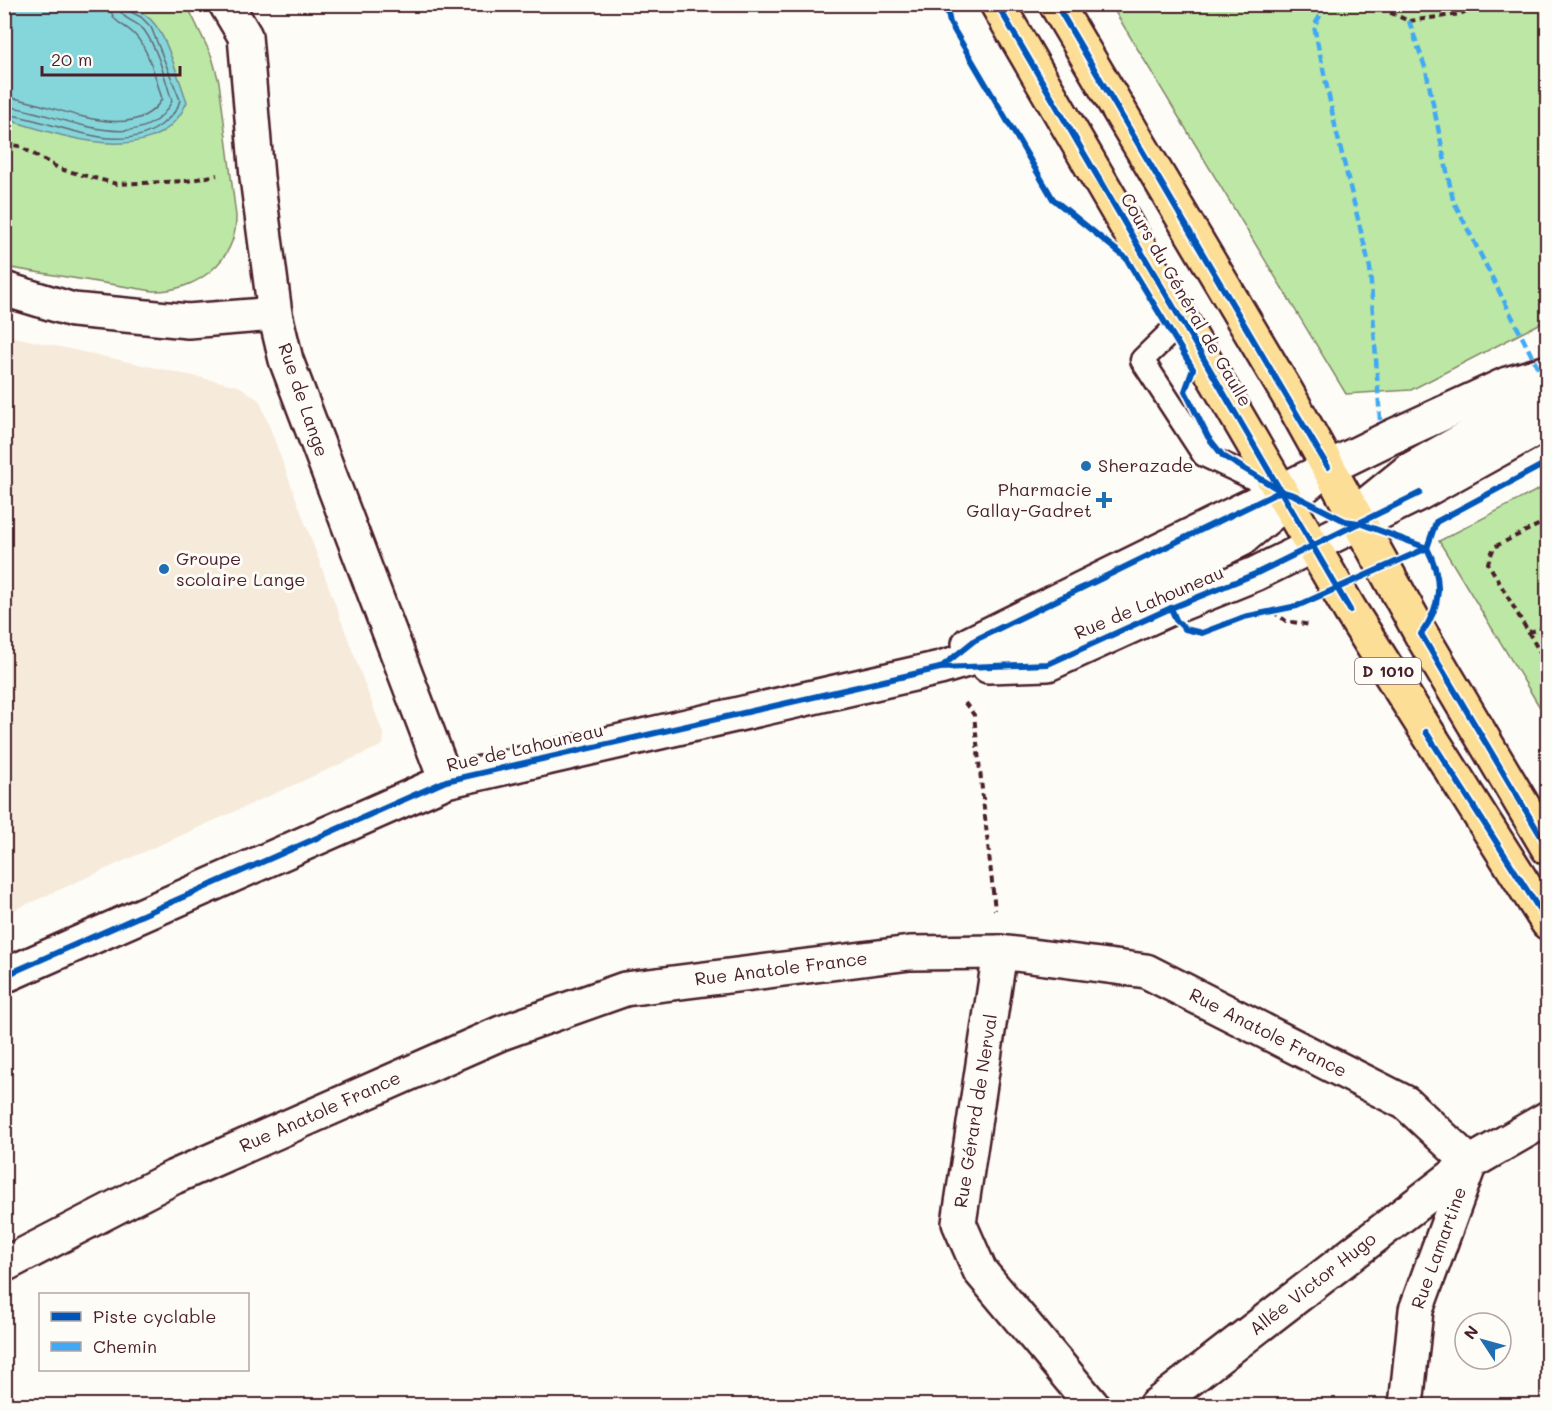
<svg xmlns="http://www.w3.org/2000/svg" width="1552" height="1410" font-family="Mali,sans-serif">
	<style>
		.built { fill: #f6eada }
		.green { fill: #bce7a4; stroke: #838368; stroke-width: 1.5 }
		.water { fill: #85d6db; stroke: #6d8d95; stroke-width: 1.5 }
		.lines { fill: none; stroke-linecap: round; stroke-linejoin: round }
		.shore { stroke: #626871; stroke-width: 1.5 }
		.lane-casing { stroke: #4a1f2b; stroke-width: 27 }
		.street-casing { stroke: #4a1f2b; stroke-width: 38 }
		.secondary-casing { stroke: #4a1f2b; stroke-width: 38 }
		.primary-casing { stroke: #4a1f2b; stroke-width: 38 }
		.path { stroke: #4a1f2b; stroke-width: 4; stroke-dasharray: 6 4.5; stroke-linecap: butt }
		.lane { stroke: #fdfcf7; stroke-width: 22 }
		.street { stroke: #fdfcf7; stroke-width: 33 }
		.secondary { stroke: #fdfcf7; stroke-width: 33 }
		.primary { stroke: #fcde96; stroke-width: 33 }
		.quiet { stroke: #3fa9f5; stroke-width: 4.5; stroke-dasharray: 9 4.5; stroke-linecap: butt }
		.cycleway-casing { stroke: #fdfcf7; stroke-width: 10 }
		.cycleway { stroke: #0057b8; stroke-width: 6 }
		.poi-dot { fill: #1f6fb2; stroke: #fdfcf7; stroke-width: 2 }
		.labels { text-anchor: middle; stroke-width: 6; stroke-linejoin: round; paint-order: stroke }
		.shield { fill: #fdfcf7; stroke: #806168; stroke-width: 1.5 }
		.shield-label { font-size: 16px; font-weight: bold; fill: #4a1f2b }
		.street-label { font-size: 18px; fill: #4a1f2b; stroke: #fdfcf7 }
		.poi-label { font-size: 18px; fill: #4a1f2b; stroke: #fdfcf7; text-anchor: start }
	</style>
	<rect width="100%" height="100%" fill="#fdfcf7"/>
	<filter id="ink" filterUnits="userSpaceOnUse"><feTurbulence type="fractalNoise" baseFrequency=".0167" numOctaves="2"/><feDisplacementMap in="SourceGraphic" scale="12" xChannelSelector="R" yChannelSelector="G"/><feConvolveMatrix kernelMatrix="1 2 1 2 8 2 1 2 1" color-interpolation-filters="sRGB"/></filter>
	<g filter="url(#ink)">
		<path class="built" d="M 5,335 L 239,386 L 260,401 L 384,736 L 383,745 L 5,914 Z"/>
		<g class="green">
			<path d="M 4,5 L 187,5 L 212,57 L 219,82 L 236,216 C 237,261 196,292 153,291 L 5,267 Z"/>
			<path d="M 1111,5 L 1547,5 L 1547,320 L 1411,390 L 1346,394 Z"/>
			<path d="M 1547,485 L 1547,719 L 1439,541 Z"/>
		</g>
		<path class="water" d="M 54,4 L 57,7 C 159,0 155,10 187,102 C 157,173 58,134 5,119 L 5,5 Z"/>
		<g class="lines">
			<g class="shore">
				<path d="M 4,97 C 47,99 131,150 162,99 C 156,79 149,50 135,35 C 125,23 111,25 110,4"/>
				<path d="M 4,106 C 51,109 141,163 172,101 C 165,79 158,49 144,30 C 135,19 120,21 119,4"/>
				<path d="M 4,114 C 51,118 116,159 161,125 C 169,119 178,110 180,100 L 151,27 L 141,17 L 129,11 L 126,4"/>
			</g>
			<defs>
				<path id="lane" d="M 1181,322 L 1142,360 L 1204,455 L 1281,491"/>
				<g id="street">
					<path d="M 226,4 L 245,36 L 257,177 L 275,314 L 286,360 L 446,781"/>
					<path d="M 4,289 L 73,310 L 188,321 L 275,314"/>
					<path d="M 1000,952 L 959,1223 L 980,1271 L 1093,1406"/>
					<path d="M 4,1265 L 174,1177 L 501,1033 L 625,989 L 910,953 L 1000,952 L 1146,971 L 1406,1103 L 1470,1163 L 1548,1118"/>
					<path d="M 1155,1406 L 1470,1163"/>
					<path d="M 1406,1406 L 1416,1310 L 1470,1163"/>
				</g>
				<g id="secondary">
					<path d="M 1366,505 L 1408,471 L 1548,393"/>
					<path d="M 969,644 L 1389,438 L 1507,384 L 1548,372"/>
					<path d="M 988,666 L 1048,664 L 1171,608 L 1255,574 L 1420,493 L 1548,422"/>
					<path d="M 4,976 L 446,781 L 940,668 L 1044,637 L 1240,540 L 1328,467"/>
				</g>
				<g id="primary">
					<path d="M 997,4 L 1350,610 L 1548,923"/>
					<path d="M 1056,4 L 1287,393 L 1421,634 L 1548,848"/>
				</g>
			</defs>
			<use href="#lane" class="lane-casing"/>
			<use href="#street" class="street-casing"/>
			<use href="#secondary" class="secondary-casing"/>
			<use href="#primary" class="primary-casing"/>
			<g class="path">
				<path d="M 1371,4 L 1409,21 L 1460,14 L 1482,4"/>
				<path d="M 4,144 L 19,146 L 60,169 L 117,184 L 187,181 L 217,175"/>
				<path d="M 1548,520 L 1494,547 L 1488,563 L 1548,666"/>
				<path d="M 1273,612 L 1286,621 L 1310,625"/>
				<path d="M 1529,632 L 1548,627"/>
				<path d="M 965,703 L 974,715 L 995,910"/>
			</g>
			<use href="#lane" class="lane"/>
			<use href="#street" class="street"/>
			<use href="#secondary" class="secondary"/>
			<use href="#primary" class="primary"/>
			<g class="quiet">
				<path d="M 1327,4 L 1314,26 L 1336,130 L 1370,268 L 1380,420"/>
				<path d="M 1409,21 L 1426,70 L 1453,200 L 1548,388"/>
			</g>
			<defs>
				<g id="cycleway">
					<path d="M 946,4 L 950,23 L 1053,199 L 1126,258 L 1193,369 L 1185,391 L 1208,437 L 1223,456 L 1281,491 L 1294,495 L 1345,521 L 1359,523 L 1427,548 C 1443,579 1442,606 1421,634 L 1548,848"/>
					<path d="M 997,4 L 1350,610"/>
					<path d="M 1056,4 L 1328,467"/>
					<path d="M 1171,608 L 1176,620 L 1185,629 L 1202,633 L 1244,617 L 1297,606 L 1427,548 L 1436,522 L 1548,462"/>
					<path d="M 940,668 L 975,640 L 1281,491"/>
					<path d="M 1426,732 L 1548,923"/>
					<path d="M 4,976 L 446,781 L 940,668 L 1048,664 L 1171,608 L 1255,574 L 1420,493"/>
				</g>
			</defs>
			<use href="#cycleway" class="cycleway-casing"/>
			<use href="#cycleway" class="cycleway"/>
		</g>
	</g>
	<g class="poi-dot">
		<circle cx="1086" cy="466" r="6"/>
		<path d="M1101 491h6v6h6v6h-6v6h-6v-6h-6v-6h6z"/>
		<circle cx="164" cy="569" r="6"/>
	</g>
	<g class="labels">
		<rect class="shield" x="1355" y="658" width="66" height="26" rx="4.5"/>
		<g class="shield-label">
			<text x="1388" y="677">D 1010</text>
		</g>
		<g class="street-label">
			<text transform="translate(1186 300) rotate(60)" y="6">Cours du Général de Gaulle</text>
			<text transform="translate(303 400) rotate(71)" y="6">Rue de Lange</text>
			<text transform="translate(1149 603) rotate(-23)" y="6">Rue de Lahouneau</text>
			<text transform="translate(525 748) rotate(-13)" y="6">Rue de Lahouneau</text>
			<text transform="translate(781 969) rotate(-7)" y="6">Rue Anatole France</text>
			<text transform="translate(1268 1033) rotate(27)" y="6">Rue Anatole France</text>
			<text transform="translate(976 1111) rotate(-81)" y="6">Rue Gérard de Nerval</text>
			<text transform="translate(320 1112) rotate(-24)" y="6">Rue Anatole France</text>
			<text transform="translate(1439 1248) rotate(-70)" y="6">Rue Lamartine</text>
			<text transform="translate(1313 1284) rotate(-38)" y="6">Allée Victor Hugo</text>
		</g>
		<g class="poi-label">
			<text x="1098" y="472">Sherazade</text>
			<text x="1092" y="496" text-anchor="end">Pharmacie<tspan x="1092" dy="21">Gallay-Gadret</tspan></text>
			<text x="176" y="565">Groupe<tspan x="176" dy="21">scolaire Lange</tspan></text>
		</g>
	</g>
	<rect width="1552" height="1410" fill="none" stroke="#fdfcf7" stroke-width="24"/>
	<rect x="12" y="12" width="1528" height="1386" fill="none" stroke="#4a1f2b" stroke-width="2" filter="url(#ink)"/>
	<rect x="39" y="1293" width="210" height="78" fill="#fdfcf7" stroke="#b5a4a5" stroke-width="1.5"/>
	<rect x="51" y="1312" width="30" height="9" fill="#0057b8" stroke="#b5a4a5" stroke-width="1.5"/>
	<text x="93" y="1323" font-size="18" fill="#4a1f2b">Piste cyclable</text>
	<rect x="51" y="1342" width="30" height="9" fill="#3fa9f5" stroke="#b5a4a5" stroke-width="1.5"/>
	<text x="93" y="1353" font-size="18" fill="#4a1f2b">Chemin</text>
	<g transform="translate(1483 1341) rotate(306)"><circle r="28" fill="#fdfcf7" stroke="#b5a4a5" stroke-width="1.5"/>
	<path d="M0-4.5L10 22L0 15L-10 22Z" fill="#1f6fb2"/>
	<text y="-9" font-size="16" font-weight="bold" text-anchor="middle" fill="#4a1f2b">N</text>
	</g>
	<path d="M42 66v9h138v-9" fill="none" stroke="#4a1f2b" stroke-width="3"/>
	<text x="51" y="66" font-size="18" fill="#4a1f2b" stroke="#fdfcf7" stroke-width="4.5" paint-order="stroke">20 m</text>
</svg>
